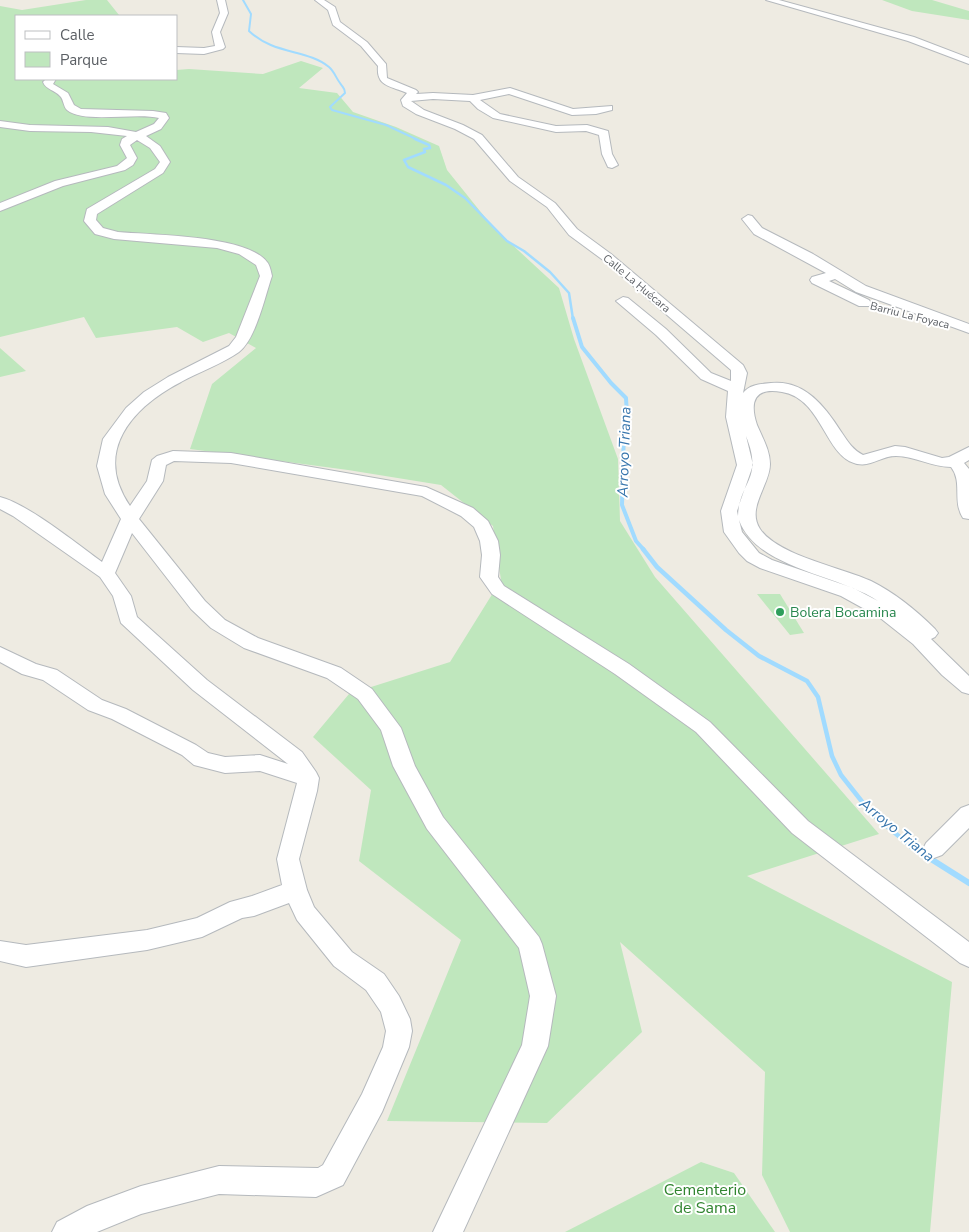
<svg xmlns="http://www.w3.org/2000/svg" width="969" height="1232" font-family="'Nunito Sans',sans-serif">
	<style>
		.green { fill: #bfe7bd }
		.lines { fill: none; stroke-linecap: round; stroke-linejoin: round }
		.stream-far4 { stroke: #a1dbff; stroke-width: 2 }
		.stream-far3 { stroke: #a1dbff; stroke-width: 2.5 }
		.stream-far2 { stroke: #a1dbff; stroke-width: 4 }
		.stream-far1 { stroke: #a1dbff; stroke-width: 4.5 }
		.stream { stroke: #a1dbff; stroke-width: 6 }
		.minor-casing { stroke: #b5b9bd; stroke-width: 2 }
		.minor { fill: #fff; fill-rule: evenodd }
		.leisure-dot { fill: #2e9e5b; stroke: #fff; stroke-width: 2 }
		.labels { text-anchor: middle; stroke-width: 4; stroke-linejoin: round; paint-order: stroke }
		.far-street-label { font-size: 11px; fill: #5b5f64; stroke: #fff }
		.leisure-label { font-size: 14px; fill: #27864d; stroke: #fff; text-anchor: start }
		.water-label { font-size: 15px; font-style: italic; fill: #3876ad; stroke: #fff }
		.near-park-label { font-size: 16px; fill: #318530; stroke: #fff }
	</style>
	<rect width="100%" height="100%" fill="#eeebe2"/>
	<g class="green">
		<path d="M 86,0 L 107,0 L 119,15 L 125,16 L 16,16 L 16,79 L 176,79 L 176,70 L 189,69 L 263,74 L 301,61 L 323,68 L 299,88 L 337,93 L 353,112 L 396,127 L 439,146 L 447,170 L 492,226 L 559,288 L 574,339 L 618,459 L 620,521 L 655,577 L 879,834 L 747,876 L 952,982 L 930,1232 L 790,1232 L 762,1175 L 765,1072 L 620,942 L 642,1032 L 547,1123 L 387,1121 L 461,940 L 359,861 L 371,790 L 313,737 L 349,694 L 450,662 L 501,580 L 493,526 L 441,485 L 348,470 L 190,449 L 212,384 L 256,348 L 229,333 L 203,342 L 177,327 L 96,338 L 84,317 L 0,337 L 0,6 L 22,10 Z"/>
		<path d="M 882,0 L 932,0 L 969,11 L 969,20 L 912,11 Z"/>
		<path d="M 0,348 L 26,371 L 0,377 Z"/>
		<path d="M 757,594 L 780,594 L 804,633 L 790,635 Z"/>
		<path d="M 701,1162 L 734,1173 L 775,1232 L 565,1232 Z"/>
	</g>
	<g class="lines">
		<path class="stream-far4" d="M 243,0 L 251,14 L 249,31 C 274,55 307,49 329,67 C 334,71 336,78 340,83 C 343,88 345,88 345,93 L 330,107 L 332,110 L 386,125 L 418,140"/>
		<path class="stream-far3" d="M 415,139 L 429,145 L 430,148 L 424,149 L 425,152 L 404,160 L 408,167 L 446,185 L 465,198 L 507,241 L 524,251 L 550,272 L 569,293 L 573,319"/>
		<path class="stream-far2" d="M 573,318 L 582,347 L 611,383 L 626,398 L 627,415 L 624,428 L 622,505 L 636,541 L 644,550"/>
		<path class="stream-far1" d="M 643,549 L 657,567 L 726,630 L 759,656 L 807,681 L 818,697 L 832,756 L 841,775 L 871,813 L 913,848"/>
		<path class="stream" d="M 912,847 L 969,883"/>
		<defs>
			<g id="minor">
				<path d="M 217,0 L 225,0 L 228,13 L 220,32 L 225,47 L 223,49 L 204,54 L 176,53 L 176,47 L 204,48 L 215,46 L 212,32 L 220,13 Z"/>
				<path d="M 315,0 L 324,0 L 335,7 L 340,22 L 367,42 L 386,64 L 387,78 L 416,90 L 418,92 L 416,94 L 433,93 L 473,95 L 510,88 L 573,109 L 612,106 L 612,110 L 596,114 L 572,115 L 509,94 L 480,100 L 500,114 L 556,126 L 587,125 L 608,131 L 612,154 L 618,165 L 612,168 L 608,167 L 602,154 L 599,135 L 586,131 L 556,132 L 493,118 L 478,109 L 470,101 L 433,99 L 411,101 L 424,110 L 463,125 L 482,135 L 518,177 L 555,203 L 577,229 L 611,254 L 743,365 L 747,373 L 743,393 C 750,384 761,384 771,383 C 805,379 826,408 842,433 C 848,442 853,450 863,455 L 895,446 L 905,447 L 942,458 L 949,457 L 969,447 L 969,460 L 964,463 L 969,469 L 969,519 L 963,518 C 952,501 963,482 951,467 C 931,467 915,456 896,456 C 878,456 869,471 849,461 C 824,447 819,398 782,392 C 755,387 749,401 757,425 C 762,437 770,450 770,464 C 770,485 746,508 760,529 C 777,555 843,568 871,581 C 895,593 916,610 935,629 L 938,633 L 935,637 L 931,639 L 969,676 L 969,694 L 962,692 L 942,675 L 913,644 L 879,617 L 841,596 L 760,568 L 747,561 L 739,553 L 724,532 L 721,511 L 737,465 L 726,417 L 728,391 L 701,379 L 656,335 L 616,301 L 623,297 L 628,298 L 666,329 L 711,373 L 731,381 L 731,370 L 603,260 L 569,235 L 547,207 L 510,181 L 474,139 L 455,129 L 416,114 L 403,106 L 401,100 L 407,93 C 391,86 376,87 378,66 L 361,46 L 333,25 L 328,10 ZM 746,436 C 764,480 739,481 738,516 L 737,511 L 753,465 ZM 739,520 C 757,569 838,574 878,601 L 853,588 L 772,560 L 759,553 L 742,532 Z"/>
				<path d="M 766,0 L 779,0 L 914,37 L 969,58 L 969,64 L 908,41 Z"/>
				<path d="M 46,79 L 56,79 L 53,84 L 68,93 L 74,105 L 81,109 L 153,111 L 166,113 L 169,118 L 161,129 L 146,136 L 160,146 L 170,162 L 163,173 L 97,214 L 96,220 L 103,228 L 118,232 C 151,235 247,235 267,262 C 270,265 271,272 272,276 C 265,296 256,339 239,352 C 224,363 197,373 181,382 C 131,408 93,452 130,506 L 147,481 L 152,460 L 157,456 L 173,451 L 231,453 L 426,487 L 473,508 L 488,521 L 498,541 L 500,555 L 498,577 L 504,586 L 629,664 L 710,722 L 808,821 L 969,942 L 969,967 L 960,963 L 792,833 L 696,732 L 615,674 L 492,594 L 480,577 L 482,555 L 480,541 L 474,527 L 461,516 L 422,496 L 231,463 L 174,461 L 166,465 L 163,481 L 139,519 L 205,601 L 225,620 L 258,638 L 341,668 L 372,689 L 401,728 L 415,766 L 443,817 L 539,937 L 542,944 L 556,996 L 548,1046 L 463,1232 L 433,1232 L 522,1045 L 530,996 L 519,948 L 427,829 L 393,766 L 381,730 L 358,699 L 327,678 L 244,648 L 211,628 L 191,609 L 132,533 L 115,573 L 131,596 L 137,617 L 207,680 L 302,752 L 316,772 L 319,778 L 317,791 L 299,859 L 307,890 L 314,907 L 352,952 L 384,974 L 399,996 L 410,1019 L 412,1031 L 409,1047 L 382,1112 L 343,1185 L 316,1197 L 219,1194 L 141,1214 L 97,1232 L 52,1232 L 57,1222 L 87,1206 L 141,1186 L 219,1166 L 318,1168 L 323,1165 L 362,1094 L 383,1047 L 386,1031 L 381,1012 L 366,990 L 334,966 L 297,920 L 289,903 L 254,916 L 242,918 L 202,937 L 147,950 L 26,967 L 0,961 L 0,941 L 26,945 L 147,930 L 197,918 L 230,902 L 252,896 L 282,885 L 277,859 L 297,783 L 260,771 L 225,773 L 194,765 L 182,755 L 112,719 L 88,710 L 43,680 L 22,674 L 0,662 L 0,647 L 36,664 L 57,670 L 102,700 L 126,709 L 196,745 L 208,753 L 225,757 L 260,755 L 288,764 L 193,690 L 121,623 L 113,596 L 100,577 L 13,516 L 0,509 L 0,497 C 28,504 77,544 102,562 L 121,519 L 105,494 L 97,466 L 103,439 L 126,408 L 144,392 L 168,377 L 229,346 L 236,337 L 260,276 L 256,265 L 239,254 L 217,248 L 114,239 L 95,234 L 84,221 L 87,209 L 155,169 L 160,162 L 150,148 L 137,140 L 130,145 L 137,158 L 133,165 L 125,170 L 63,186 L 0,211 L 0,203 L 55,181 L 117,166 L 127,158 L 120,145 L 122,139 L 127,136 L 91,132 L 30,131 L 0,127 L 0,121 L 30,125 L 108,127 L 136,132 L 154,124 L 159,118 C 137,112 83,124 67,110 C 63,106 64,100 60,96 C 55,90 46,90 43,82 Z"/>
				<path d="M 748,215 L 752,216 L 762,228 L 813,254 L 866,286 L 969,324 L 969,333 L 856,292 L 835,279 L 829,281 L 869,300 L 871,303 L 869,306 L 859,306 L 812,283 L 810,280 L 812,277 L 826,273 L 754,234 L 742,219 Z"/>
				<path d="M 969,805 L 969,828 L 942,855 L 934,858 L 926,855 L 923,849 L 926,843 L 961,808 Z"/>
			</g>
		</defs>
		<use href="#minor" class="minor-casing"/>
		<use href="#minor" class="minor"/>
	</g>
	<circle class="leisure-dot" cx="780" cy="612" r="5"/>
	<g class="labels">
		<g class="far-street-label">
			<text transform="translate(637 283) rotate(40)" y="4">Calle La Ḥuécara</text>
			<text transform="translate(910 315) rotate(14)" y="4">Barriu La Foyaca</text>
		</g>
		<g class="leisure-label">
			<text x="790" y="617">Bolera Bocamina</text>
		</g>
		<g class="water-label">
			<text transform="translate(624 452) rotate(-88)" y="5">Arroyo Triana</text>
			<text transform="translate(897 830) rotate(39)" y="5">Arroyo Triana</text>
		</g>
		<g class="near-park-label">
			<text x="705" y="1195">Cementerio<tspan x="705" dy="18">de Sama</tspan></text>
		</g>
	</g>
	<rect x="15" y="15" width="162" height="65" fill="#ffffff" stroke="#bdbfc1"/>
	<rect x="25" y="31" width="25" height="8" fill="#ffffff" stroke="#bdbfc1"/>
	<text x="60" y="40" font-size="15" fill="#5b5f64">Calle</text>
	<rect x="25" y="52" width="25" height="15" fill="#bfe7bd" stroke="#bdbfc1"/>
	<text x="60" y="65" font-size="15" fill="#5b5f64">Parque</text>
</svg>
